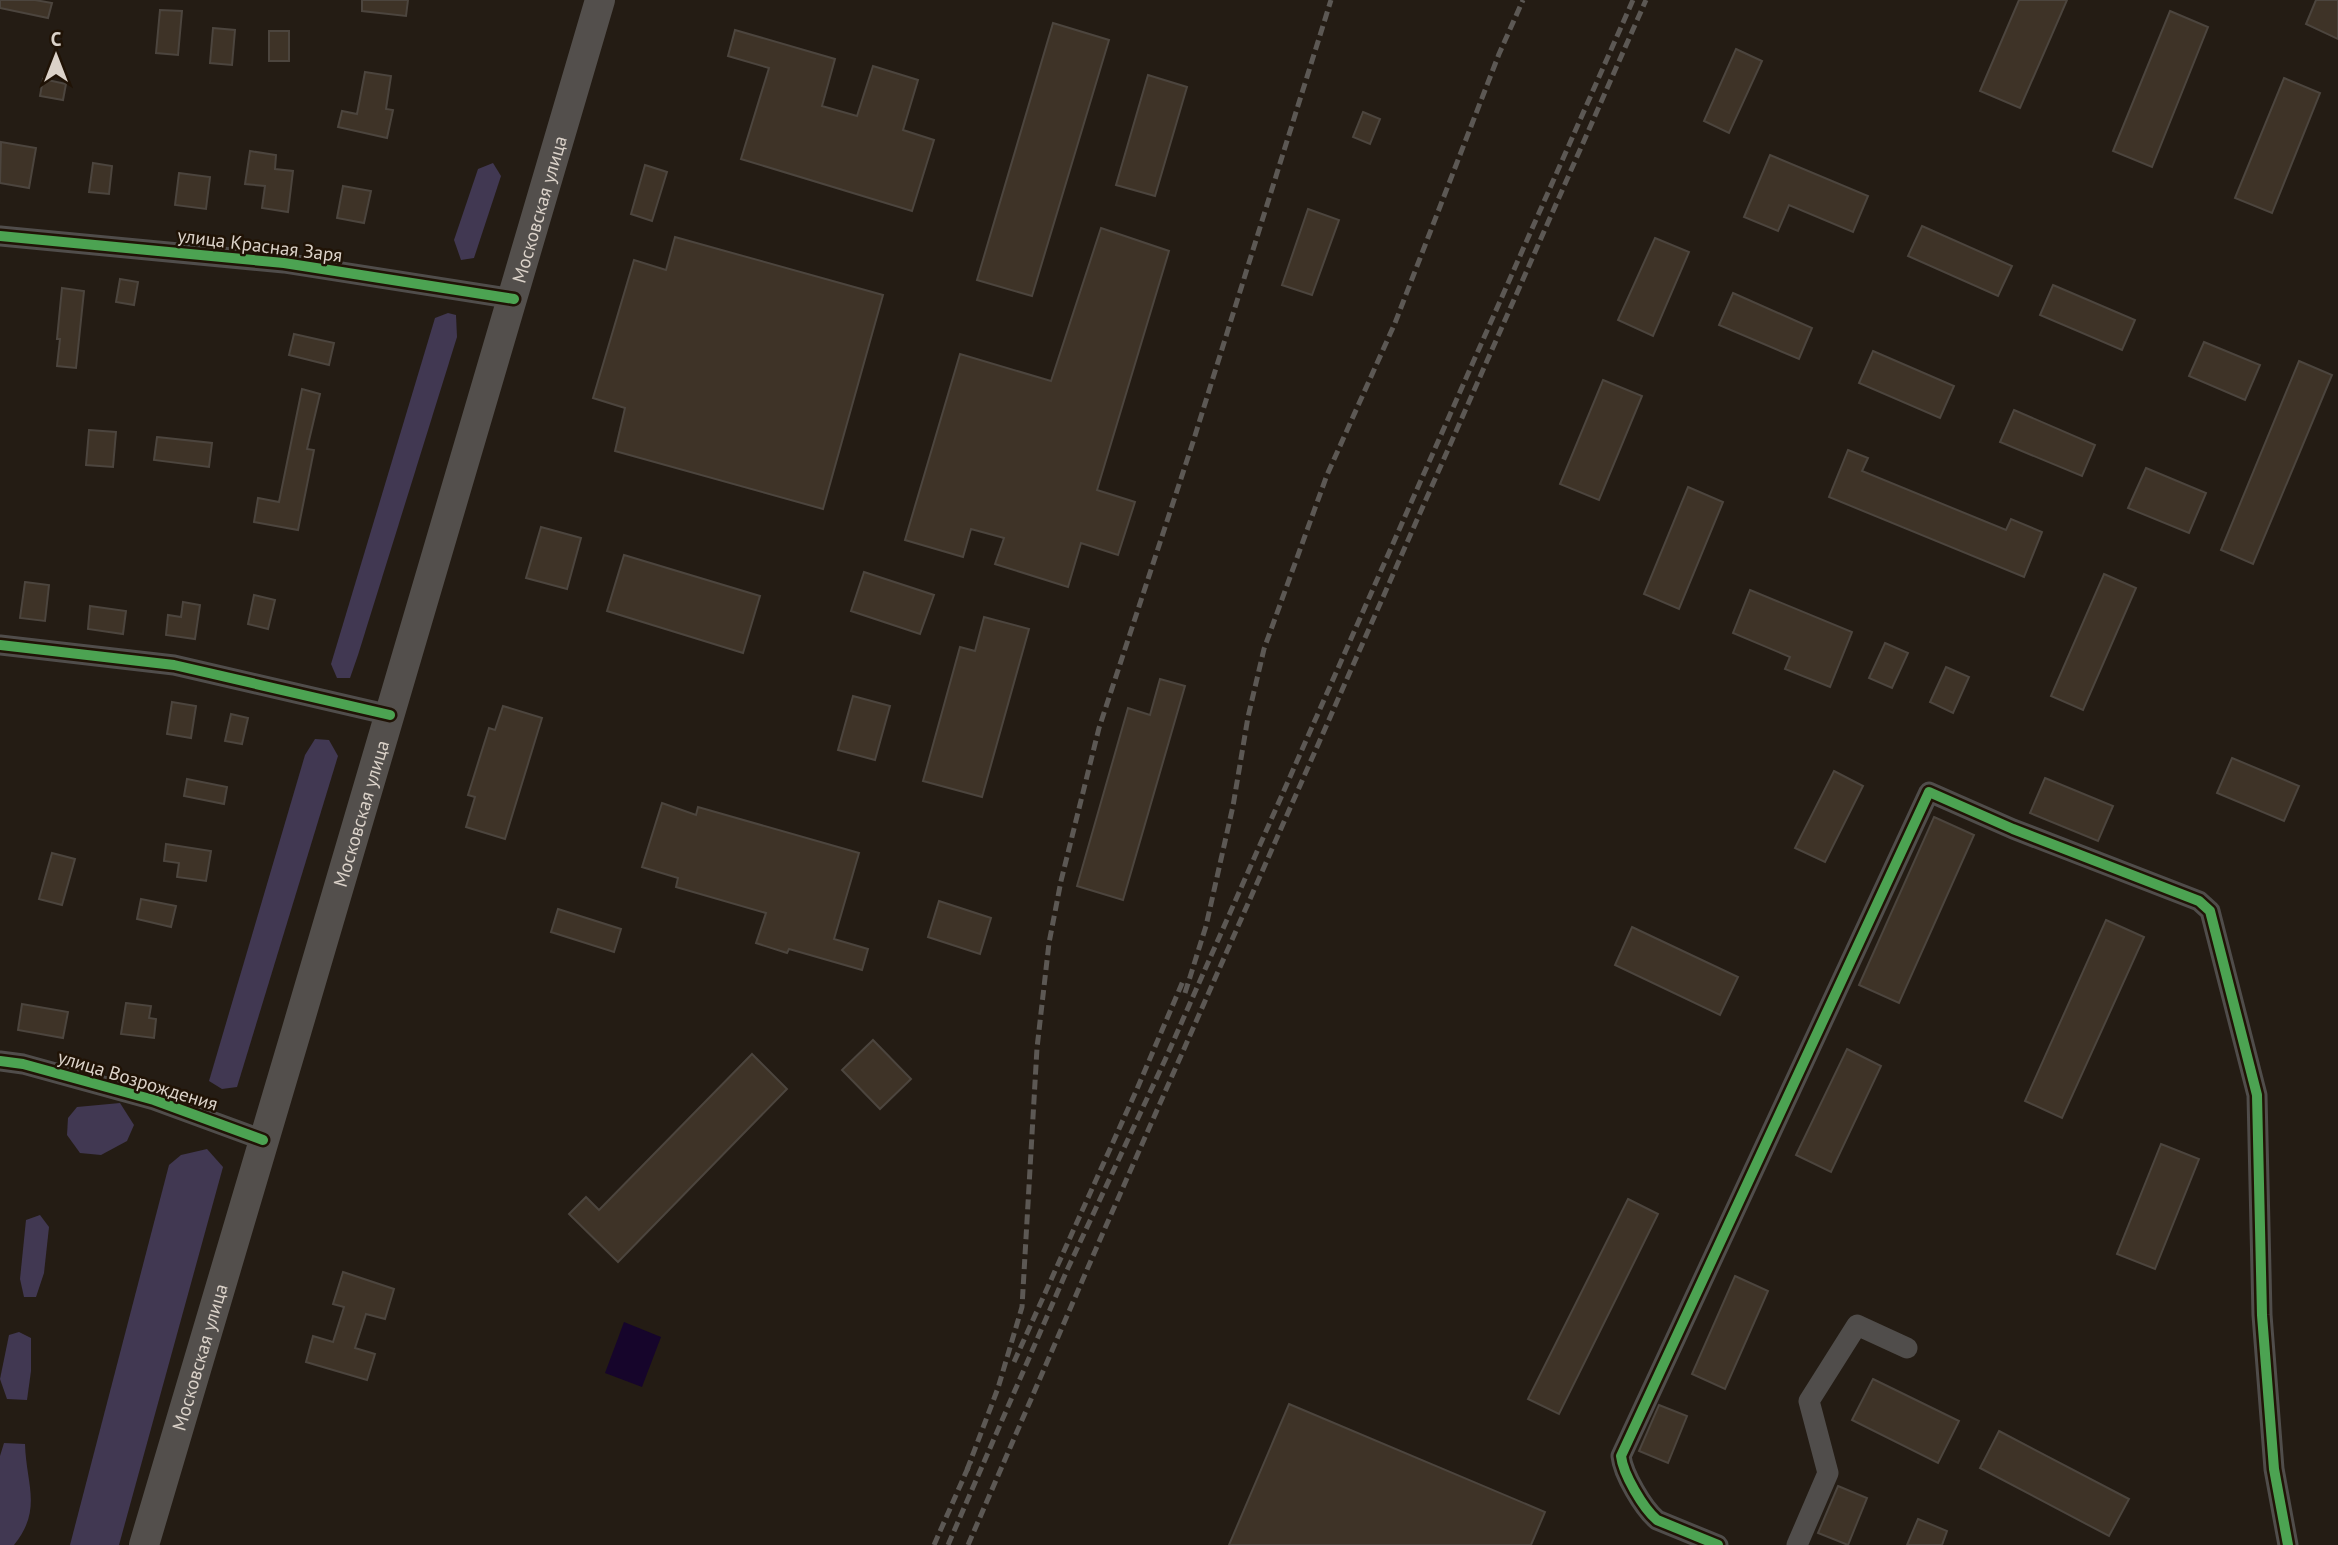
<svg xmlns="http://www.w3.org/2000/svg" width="2338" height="1545" font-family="'PT Sans',sans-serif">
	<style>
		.green { fill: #413852 }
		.water { fill: #16052b }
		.building { fill: #3e3327; stroke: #4c453e; stroke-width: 2 }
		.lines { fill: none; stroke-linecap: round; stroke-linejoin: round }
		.street { stroke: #504d4b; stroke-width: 21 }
		.secondary { stroke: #534f4c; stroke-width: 30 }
		.rail { stroke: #5c5854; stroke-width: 5; stroke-dasharray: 10 5; stroke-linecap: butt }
		.cycleway-casing { stroke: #201306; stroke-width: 15 }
		.cycleway { stroke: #4ca352; stroke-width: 10 }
		.labels { text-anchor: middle; stroke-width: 5; stroke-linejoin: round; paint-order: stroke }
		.street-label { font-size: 19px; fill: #dbd2c9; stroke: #201306 }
	</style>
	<rect width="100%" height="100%" fill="#241c14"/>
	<g class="green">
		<path d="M 493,163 L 501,176 L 474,258 L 461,260 L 454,240 L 478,169 Z"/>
		<path d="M 448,313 L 456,315 L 457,337 L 358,655 L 350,678 L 337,678 L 331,664 L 435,318 Z"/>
		<path d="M 315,739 L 329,740 L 338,756 L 237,1087 L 222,1089 L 209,1081 L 305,755 Z"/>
		<path d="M 120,1103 L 134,1125 L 127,1141 L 101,1155 L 80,1153 L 67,1135 L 68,1118 L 77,1107 Z"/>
		<path d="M 207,1149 L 223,1167 L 119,1545 L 70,1545 L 169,1165 L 181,1155 Z"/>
		<path d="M 40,1215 L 49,1227 L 44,1273 L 36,1297 L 24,1297 L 20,1279 L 26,1220 Z"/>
		<path d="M 19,1332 L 31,1338 L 31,1371 L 27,1400 L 7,1399 L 0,1379 L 9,1335 Z"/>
		<path d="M 4,1443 L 25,1444 C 26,1484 43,1509 14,1545 L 0,1545 L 0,1456 Z"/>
	</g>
	<path class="water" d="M 624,1322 L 661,1337 L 642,1387 L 605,1373 Z"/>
	<g class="building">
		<path d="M 0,0 L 35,0 L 52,3 L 48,18 L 0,8 Z"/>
		<path d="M 362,0 L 408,0 L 406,16 L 362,11 Z"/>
		<path d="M 2019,0 L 2067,0 L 2020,108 L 1980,91 Z"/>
		<path d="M 2316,0 L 2338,0 L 2338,39 L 2306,24 Z"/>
		<path d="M 160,10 L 182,11 L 178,55 L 156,53 Z"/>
		<path d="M 2170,11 L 2208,27 L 2152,167 L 2113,151 Z"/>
		<path d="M 1053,23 L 1109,40 L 1032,296 L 977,280 Z"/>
		<path d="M 213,28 L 235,30 L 232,65 L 210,63 Z"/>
		<path d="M 735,30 L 835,59 L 822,106 L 857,116 L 873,66 L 918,80 L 903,130 L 934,140 L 912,211 L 741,159 L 769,68 L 728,56 Z"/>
		<rect x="269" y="31" width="20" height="30"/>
		<path d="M 1736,49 L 1762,61 L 1729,133 L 1704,121 Z"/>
		<path d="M 365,72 L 391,76 L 386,109 L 393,110 L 387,138 L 338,127 L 342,111 L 357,114 Z"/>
		<path d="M 1148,75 L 1187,87 L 1155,196 L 1116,185 Z"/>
		<path d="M 2284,78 L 2320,93 L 2272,213 L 2235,198 Z"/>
		<path d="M 43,79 L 66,84 L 63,100 L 40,96 Z"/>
		<path d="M 1363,112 L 1380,119 L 1370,144 L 1353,137 Z"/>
		<path d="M 1,142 L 36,148 L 29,188 L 0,183 Z"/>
		<path d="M 250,151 L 276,155 L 275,169 L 293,171 L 288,212 L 262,208 L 265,186 L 245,184 Z"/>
		<path d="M 1770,155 L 1868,196 L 1853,232 L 1789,205 L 1778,231 L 1744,217 Z"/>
		<path d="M 93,163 L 112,166 L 109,194 L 89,192 Z"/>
		<path d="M 645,165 L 667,172 L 652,221 L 631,214 Z"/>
		<path d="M 179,173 L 210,177 L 206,209 L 175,205 Z"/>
		<path d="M 343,186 L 371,191 L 364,223 L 337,218 Z"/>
		<path d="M 1308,209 L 1339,220 L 1312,295 L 1282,285 Z"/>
		<path d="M 1922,226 L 2012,266 L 1998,296 L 1908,256 Z"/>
		<path d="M 1101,228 L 1169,251 L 1097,490 L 1135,502 L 1118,555 L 1081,543 L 1068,587 L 995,564 L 1004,538 L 971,529 L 963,557 L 905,540 L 960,354 L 1051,381 Z"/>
		<path d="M 675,237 L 883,295 L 823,509 L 615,451 L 625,408 L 593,398 L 634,260 L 666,270 Z"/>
		<path d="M 1655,238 L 1689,252 L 1653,336 L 1618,320 Z"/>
		<path d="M 120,279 L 138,282 L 134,305 L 116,302 Z"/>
		<path d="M 2053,285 L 2135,320 L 2122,350 L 2040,315 Z"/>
		<path d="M 62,288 L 84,291 L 76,368 L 57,366 L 60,339 L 57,339 Z"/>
		<path d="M 1733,293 L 1812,328 L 1799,359 L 1719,325 Z"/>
		<path d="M 294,334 L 334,343 L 329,365 L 289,355 Z"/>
		<path d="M 2204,342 L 2260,365 L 2245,400 L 2189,376 Z"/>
		<path d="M 1873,351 L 1954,386 L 1940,418 L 1859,383 Z"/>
		<path d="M 2299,361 L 2332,375 L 2253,564 L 2221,550 Z"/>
		<path d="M 1603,380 L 1642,396 L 1599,500 L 1560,484 Z"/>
		<path d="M 302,389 L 320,394 L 307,449 L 314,450 L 298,530 L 254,522 L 258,498 L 279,502 Z"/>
		<path d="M 2014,410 L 2095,445 L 2082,476 L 2000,442 Z"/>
		<path d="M 89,430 L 116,432 L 113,467 L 86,465 Z"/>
		<path d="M 157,437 L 212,443 L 209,467 L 154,460 Z"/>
		<path d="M 1848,450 L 1868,458 L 1862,471 L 2006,530 L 2011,519 L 2042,532 L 2024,577 L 1829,497 Z"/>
		<path d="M 2146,468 L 2206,493 L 2189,533 L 2128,508 Z"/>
		<path d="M 1688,487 L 1723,502 L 1679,609 L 1644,594 Z"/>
		<path d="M 541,527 L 581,538 L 567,589 L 526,578 Z"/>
		<path d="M 624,555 L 760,596 L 743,653 L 607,611 Z"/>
		<path d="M 864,572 L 934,595 L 920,634 L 851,611 Z"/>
		<path d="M 2104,574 L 2136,588 L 2083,710 L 2051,696 Z"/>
		<path d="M 25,582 L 49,585 L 45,621 L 20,618 Z"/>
		<path d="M 1750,590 L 1852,632 L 1830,687 L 1785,669 L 1790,657 L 1733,633 Z"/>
		<path d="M 254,595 L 275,600 L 268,629 L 248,624 Z"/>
		<path d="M 183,602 L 200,605 L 195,639 L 166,635 L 168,615 L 181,617 Z"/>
		<path d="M 90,606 L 126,611 L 123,634 L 88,629 Z"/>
		<path d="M 984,617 L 1029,629 L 982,797 L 923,781 L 960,647 L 975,651 Z"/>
		<path d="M 1885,643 L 1908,653 L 1892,688 L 1869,678 Z"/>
		<path d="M 1946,667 L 1969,677 L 1953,713 L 1930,702 Z"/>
		<path d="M 1160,679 L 1185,686 L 1123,900 L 1077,886 L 1128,708 L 1150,715 Z"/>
		<path d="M 853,696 L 890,706 L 875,760 L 838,750 Z"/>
		<path d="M 172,702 L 196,706 L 191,738 L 167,734 Z"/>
		<path d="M 503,706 L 542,718 L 505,839 L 466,827 L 475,797 L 468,795 L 489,728 L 495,730 Z"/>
		<path d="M 231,714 L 248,718 L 242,744 L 225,741 Z"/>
		<path d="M 2232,758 L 2299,786 L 2284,821 L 2217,793 Z"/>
		<path d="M 1834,771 L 1863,786 L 1825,862 L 1795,848 Z"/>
		<path d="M 2045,778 L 2113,806 L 2098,841 L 2030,813 Z"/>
		<path d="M 187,779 L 227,787 L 224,804 L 184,796 Z"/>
		<path d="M 662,803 L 696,815 L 698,807 L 859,853 L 834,939 L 868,949 L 862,970 L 789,949 L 787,953 L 756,943 L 766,913 L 676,887 L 678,878 L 642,867 Z"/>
		<path d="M 1934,817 L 1974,835 L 1899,1003 L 1859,985 Z"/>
		<path d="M 166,844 L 211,851 L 206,881 L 177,877 L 179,863 L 164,861 Z"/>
		<path d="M 52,853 L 75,859 L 62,905 L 39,899 Z"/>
		<path d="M 141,899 L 176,906 L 171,927 L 137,919 Z"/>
		<path d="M 939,901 L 991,918 L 980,954 L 928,937 Z"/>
		<path d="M 558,909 L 621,929 L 614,952 L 551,932 Z"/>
		<path d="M 2106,920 L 2144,937 L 2062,1118 L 2025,1101 Z"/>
		<path d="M 1632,927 L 1738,977 L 1720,1015 L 1615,965 Z"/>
		<path d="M 126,1003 L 151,1006 L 149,1018 L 156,1019 L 154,1038 L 121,1034 Z"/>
		<path d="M 22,1004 L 68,1012 L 63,1038 L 18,1030 Z"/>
		<path d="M 873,1040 L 911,1079 L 880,1109 L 842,1070 Z"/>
		<path d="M 1847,1049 L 1881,1066 L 1831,1172 L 1796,1155 Z"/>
		<path d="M 752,1054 L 787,1089 L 618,1262 L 569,1214 L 586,1197 L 599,1210 Z"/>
		<path d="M 2161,1144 L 2199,1159 L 2155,1269 L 2117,1254 Z"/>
		<path d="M 1628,1199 L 1658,1214 L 1559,1414 L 1528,1399 Z"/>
		<path d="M 343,1272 L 394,1289 L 385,1319 L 366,1314 L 355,1348 L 375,1354 L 367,1380 L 306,1362 L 313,1336 L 333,1342 L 344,1307 L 333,1304 Z"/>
		<path d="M 1735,1276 L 1768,1291 L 1725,1389 L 1692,1374 Z"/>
		<path d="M 1873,1379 L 1959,1421 L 1938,1463 L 1852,1420 Z"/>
		<path d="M 1289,1404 L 1545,1512 L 1531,1545 L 1229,1545 Z"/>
		<path d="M 1659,1405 L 1687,1416 L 1668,1463 L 1639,1451 Z"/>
		<path d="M 1999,1431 L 2129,1499 L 2109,1536 L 1980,1468 Z"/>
		<path d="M 1838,1486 L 1867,1498 L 1848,1545 L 1818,1533 Z"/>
		<path d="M 1918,1519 L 1947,1531 L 1942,1545 L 1907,1545 Z"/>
	</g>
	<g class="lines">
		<g class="street">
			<path d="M 0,236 L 284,263 L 514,299"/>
			<path d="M 0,645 L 174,665 L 390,715"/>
			<path d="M 0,1061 L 23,1064 L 154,1100 L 263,1140"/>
			<path d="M 1718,1545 L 1657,1520 C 1643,1508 1623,1474 1621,1456 L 1929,792 L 2013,829 L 2199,901 L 2210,911 L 2257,1095 L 2262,1315 L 2274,1469 L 2288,1545"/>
			<path d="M 1797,1545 L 1828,1473 L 1809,1401 L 1857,1325 L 1907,1348"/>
		</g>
		<path class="secondary" id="s1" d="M 144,1545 C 296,1030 451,516 600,0"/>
		<g class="rail">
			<path d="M 1185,993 L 1206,926 L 1233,806 L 1248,717 L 1264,649 L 1327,475 L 1395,323 L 1499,54 L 1523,0"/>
			<path d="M 1014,1362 L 1137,1089 L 1183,981"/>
			<path d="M 967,1470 L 998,1388 L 1022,1307 L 1037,1048 L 1049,943 L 1061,881 L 1099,728 L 1193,442 L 1331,0"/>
			<path d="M 934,1545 L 971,1461"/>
			<path d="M 948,1545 L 1068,1268 L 1165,1060 L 1633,0"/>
			<path d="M 968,1545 L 1102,1235 L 1646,0"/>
		</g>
		<defs>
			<g id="cycleway">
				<path d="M 0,236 L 284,263 L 514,299"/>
				<path d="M 0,645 L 174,665 L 390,715"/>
				<path d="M 0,1061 L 23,1064 L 154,1100 L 263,1140"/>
				<path d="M 1718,1545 L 1657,1520 C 1643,1508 1623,1474 1621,1456 L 1929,792 L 2013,829 L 2199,901 L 2210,911 L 2257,1095 L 2262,1315 L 2274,1469 L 2288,1545"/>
			</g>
		</defs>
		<use href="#cycleway" class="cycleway-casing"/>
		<use href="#cycleway" class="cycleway"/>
	</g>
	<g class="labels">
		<g class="street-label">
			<text dy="7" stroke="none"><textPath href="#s1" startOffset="1393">Московская улица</textPath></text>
			<text transform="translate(260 245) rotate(7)" y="7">улица Красная Заря</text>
			<text dy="7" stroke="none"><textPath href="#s1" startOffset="763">Московская улица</textPath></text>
			<text transform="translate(138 1080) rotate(17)" y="7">улица Возрождения</text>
			<text dy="7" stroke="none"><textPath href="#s1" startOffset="196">Московская улица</textPath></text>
		</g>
	</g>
	<g transform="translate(56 56)" stroke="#201306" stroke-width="5" paint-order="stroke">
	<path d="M0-5L12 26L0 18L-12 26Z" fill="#dbd2c9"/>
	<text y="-10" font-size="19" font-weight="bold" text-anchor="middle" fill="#dbd2c9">С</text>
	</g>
</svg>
